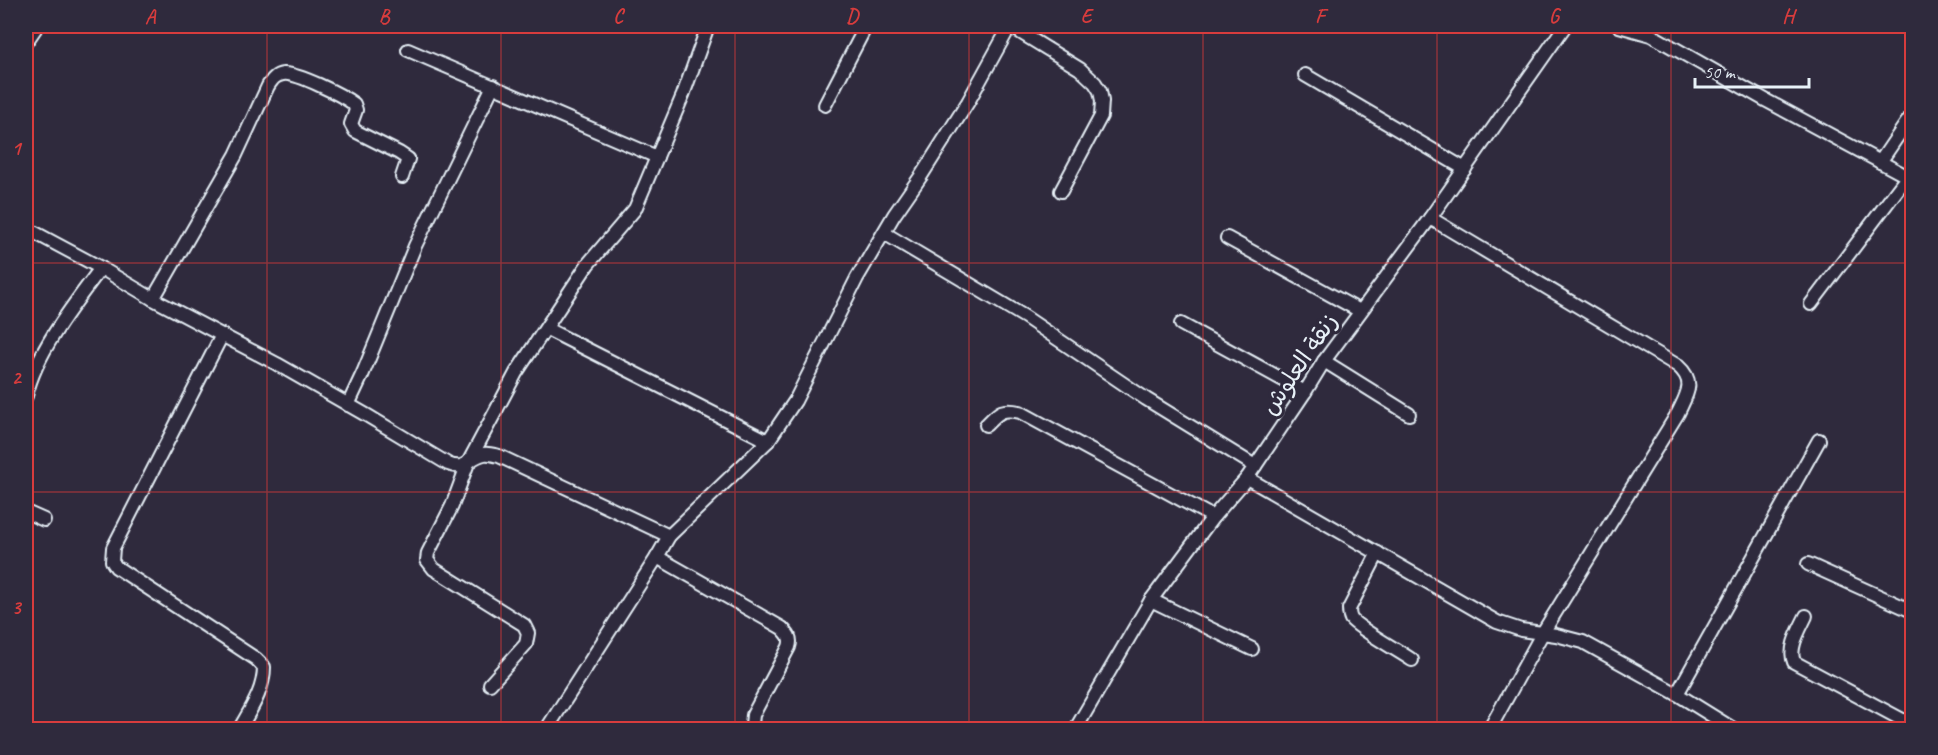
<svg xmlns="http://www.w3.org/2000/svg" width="1938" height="755" font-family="Caveat,'Playpen Sans Arabic',sans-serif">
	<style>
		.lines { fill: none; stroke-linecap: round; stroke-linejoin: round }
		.street-casing { stroke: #e8f1f8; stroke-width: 16 }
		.street { stroke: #2f2a3d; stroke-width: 12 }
		.grid { fill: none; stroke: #d83c3d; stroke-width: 1.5; stroke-opacity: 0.55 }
		.labels { text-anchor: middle; stroke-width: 6; stroke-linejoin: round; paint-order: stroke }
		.street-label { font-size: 24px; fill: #e8f1f8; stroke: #2f2a3d }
		.neatline { fill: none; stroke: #d83c3d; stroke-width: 2 }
		.grid-label { font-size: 20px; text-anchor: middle; font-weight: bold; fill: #d83c3d }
	</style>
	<rect width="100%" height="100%" fill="#2f2a3d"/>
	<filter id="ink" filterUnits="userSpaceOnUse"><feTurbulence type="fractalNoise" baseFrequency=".0167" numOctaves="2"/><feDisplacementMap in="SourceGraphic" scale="12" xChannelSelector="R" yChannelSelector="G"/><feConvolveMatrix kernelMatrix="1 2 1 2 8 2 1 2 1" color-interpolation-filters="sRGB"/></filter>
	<g filter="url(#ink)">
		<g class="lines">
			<defs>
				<g id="street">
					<path d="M 1010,26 L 1080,69 L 1095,83 L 1100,91 L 1102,101 L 1101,116 L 1061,191"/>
					<path d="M 1619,26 L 1651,35 L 1767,101 L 1912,179"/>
					<path d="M 26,42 L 37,26"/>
					<path d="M 408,50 L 657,157"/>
					<path d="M 1305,75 L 1465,169"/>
					<path d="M 825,105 L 866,26"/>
					<path d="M 1880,162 L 1912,115"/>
					<path d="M 1430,218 L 1678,366 C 1696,382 1687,394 1678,413 L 1542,634 L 1489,730"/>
					<path d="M 26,228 L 101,268 L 153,299 L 277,364 L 368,416 L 448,464 C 467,472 468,457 484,454 C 489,453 494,455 499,456 L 669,536"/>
					<path d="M 884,233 L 1025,317 L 1146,399 L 1255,466"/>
					<path d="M 1227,238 L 1360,311"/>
					<path d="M 153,299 L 236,155 L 268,86 C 272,80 275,75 283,74 C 296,72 342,95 354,104 L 356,110 L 351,124 L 355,131 L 399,153 L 408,159 L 402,177"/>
					<path d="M 1811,304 L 1907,177"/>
					<path d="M 1181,324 L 1305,392"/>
					<path d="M 547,329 L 768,441"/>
					<path d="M 222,335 L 113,548 L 112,561 L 116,567 L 256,659 L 264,667 C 264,691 250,710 239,730"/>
					<path d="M 1324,361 L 1409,414"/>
					<path d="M 26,396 C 36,352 74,304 101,268"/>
					<path d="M 348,405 L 363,373 L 415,246 L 493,86"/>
					<path d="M 986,425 C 999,412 1001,408 1020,412 L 1213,517"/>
					<path d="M 1247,478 L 1497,622 L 1521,630 L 1556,635 L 1583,642 L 1677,694 L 1735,730"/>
					<path d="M 26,512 L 44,520"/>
					<path d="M 1378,553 L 1349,609 C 1349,613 1349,615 1351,619 C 1359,629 1399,651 1412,660"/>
					<path d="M 657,557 L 782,628 C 788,634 792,638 789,647 L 753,715 L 752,724 L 756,730"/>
					<path d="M 1808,564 L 1912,611"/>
					<path d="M 1151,600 L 1252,649"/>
					<path d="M 1806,616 C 1800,629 1788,648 1794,662 L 1912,725"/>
					<path d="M 490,684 L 526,644 L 528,633 L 524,625 L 434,569 L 427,560 L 428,553 L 452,506 L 468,463 L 516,373 L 588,264 L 635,209 L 683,95 L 708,26"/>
					<path d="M 1677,694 L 1819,440"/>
					<path d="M 546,730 L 657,557 L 669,536 L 768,441 L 795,401 L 857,278 L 894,215 L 921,176 L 968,102 L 1010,26"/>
					<path d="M 1075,730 L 1151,600 L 1213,517 L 1247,478 L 1305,392 L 1324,361 L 1430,218 L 1565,26"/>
				</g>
			</defs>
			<use href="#street" class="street-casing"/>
			<use href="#street" class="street"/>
		</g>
	</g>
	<path class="grid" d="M 267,26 L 267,730M 501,26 L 501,730M 735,26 L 735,730M 969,26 L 969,730M 1203,26 L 1203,730M 1437,26 L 1437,730M 1671,26 L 1671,730M 26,263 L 1912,263M 26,492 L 1912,492"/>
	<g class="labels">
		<g class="street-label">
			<text transform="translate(1299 364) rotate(-56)" y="8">زنقة العلوش</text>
		</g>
	</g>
	<rect width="1938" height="755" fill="none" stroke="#2f2a3d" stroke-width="66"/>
	<path d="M1695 78v9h114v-9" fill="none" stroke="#e8f1f8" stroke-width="3"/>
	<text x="1704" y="78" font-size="18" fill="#e8f1f8" stroke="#2f2a3d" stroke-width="4.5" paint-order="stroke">50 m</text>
	<rect x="33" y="33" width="1872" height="689" class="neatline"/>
	<g class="grid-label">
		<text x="150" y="23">A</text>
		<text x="384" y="23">B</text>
		<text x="618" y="23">C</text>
		<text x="852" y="23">D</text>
		<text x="1086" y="23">E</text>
		<text x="1320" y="23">F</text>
		<text x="1554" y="23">G</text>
		<text x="1788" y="23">H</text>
		<text x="16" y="155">1</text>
		<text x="16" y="384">2</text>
		<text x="16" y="614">3</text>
	</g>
</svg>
